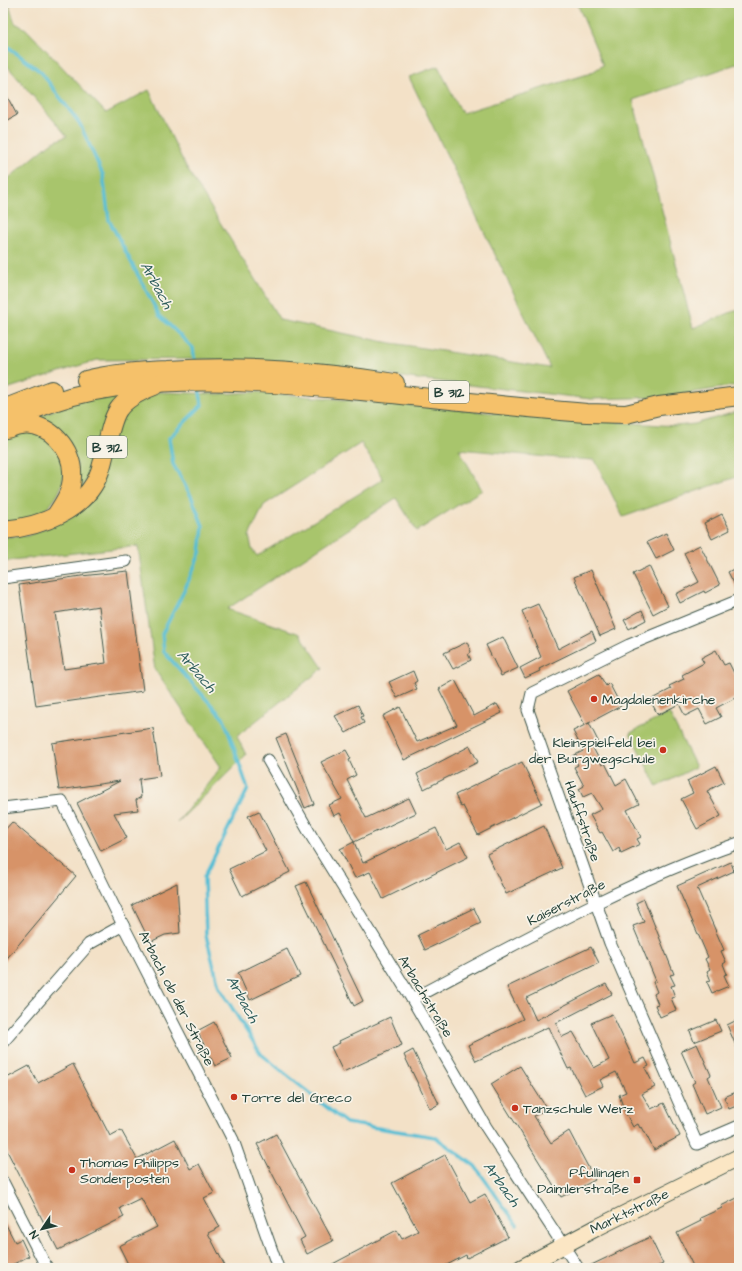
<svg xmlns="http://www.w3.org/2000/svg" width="742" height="1271" font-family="'Architects Daughter',sans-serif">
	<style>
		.green { fill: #a8c56c; stroke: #648150; fill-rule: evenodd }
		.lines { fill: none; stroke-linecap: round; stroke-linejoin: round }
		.stream { stroke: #57bed4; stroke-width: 3.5 }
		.building { fill: #d79368; fill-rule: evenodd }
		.minor-casing { stroke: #3f564a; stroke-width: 13 }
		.secondary-casing { stroke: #3f564a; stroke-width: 18 }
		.primary-casing { stroke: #3f564a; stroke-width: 20 }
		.minor { stroke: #fff; stroke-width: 11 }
		.secondary { stroke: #fbe6c4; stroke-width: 16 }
		.primary { stroke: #f5c16b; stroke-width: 18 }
		.poi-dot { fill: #c8321e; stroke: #f7f3e8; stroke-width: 1.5 }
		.labels { text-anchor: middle; stroke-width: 3.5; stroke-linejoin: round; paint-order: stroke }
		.shield { fill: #f7f3e8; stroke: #60746a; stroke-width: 1 }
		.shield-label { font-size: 13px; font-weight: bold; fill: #1f3d34 }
		.poi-label { font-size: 14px; fill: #1f3d34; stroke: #f7f3e8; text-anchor: start }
		.street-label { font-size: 14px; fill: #1f3d34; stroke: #f7f3e8 }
		.water-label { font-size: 15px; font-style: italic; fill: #2d5d5c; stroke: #f7f3e8 }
	</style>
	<rect width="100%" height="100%" fill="#f7f3e8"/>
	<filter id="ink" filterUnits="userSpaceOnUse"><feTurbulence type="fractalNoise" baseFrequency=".025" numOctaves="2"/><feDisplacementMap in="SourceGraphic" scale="8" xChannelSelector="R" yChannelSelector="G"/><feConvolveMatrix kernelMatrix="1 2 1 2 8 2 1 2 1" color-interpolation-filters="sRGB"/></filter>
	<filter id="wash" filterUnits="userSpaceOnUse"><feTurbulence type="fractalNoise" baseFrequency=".012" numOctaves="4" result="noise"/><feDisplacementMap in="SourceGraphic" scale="16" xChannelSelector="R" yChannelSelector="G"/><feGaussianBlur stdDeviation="0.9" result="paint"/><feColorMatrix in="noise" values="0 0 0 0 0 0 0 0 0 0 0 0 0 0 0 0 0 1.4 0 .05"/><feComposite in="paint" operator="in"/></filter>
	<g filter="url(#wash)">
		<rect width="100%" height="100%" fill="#f3e1c7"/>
		<g class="green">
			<path d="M 3,3 L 13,3 L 9,6 L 15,23 L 26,29 L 106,113 L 149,90 L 186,167 L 280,320 L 385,342 L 550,368 L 409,77 L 438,66 L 462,113 L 591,73 L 603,65 L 577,3 L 739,3 L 739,63 L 633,100 L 693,328 L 739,309 L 739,385 L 665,397 L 591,399 L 409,378 L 336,367 L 207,359 L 97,360 L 3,390 L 3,183 L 51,143 L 67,136 L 3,61 Z"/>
			<path d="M 120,391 C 108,425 97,474 72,500 L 77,464 L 28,421 L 77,400 Z"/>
			<path d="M 157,392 L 219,394 L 258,392 L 540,417 L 676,426 L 695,424 L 739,411 L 739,476 L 623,517 L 595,460 L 559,458 L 459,449 L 482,490 L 417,531 L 396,498 L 227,609 L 300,634 L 323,668 L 237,736 L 246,755 L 177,823 L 221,767 L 155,670 L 138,546 L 3,561 L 3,537 L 27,536 L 72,517 L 123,412 ZM 361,443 L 383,479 L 257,556 L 252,549 L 249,536 L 264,505 Z"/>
			<path d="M 20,431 C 25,432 31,431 36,433 C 76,449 70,497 36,516 C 28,521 13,521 3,523 L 3,436 Z"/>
			<path d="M 669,713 L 696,767 L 657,787 L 630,733 Z"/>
		</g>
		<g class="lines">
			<g class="stream">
				<path d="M 3,43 L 41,72 L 80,124 L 103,175 L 109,220 L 159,315 L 193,348 L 195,363"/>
				<path d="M 199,387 L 202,405 L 169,438 L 173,464 L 191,496 L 203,526 L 200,553 L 185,589 L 162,634 L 164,652 L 224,719 L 248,789 L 204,877 L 206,935 L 219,987 L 261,1054 L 346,1123 L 435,1137 L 475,1166 L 517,1225"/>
			</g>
		</g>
		<g id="blocks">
			<g class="building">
				<path d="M 3,89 L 17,115 L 3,123 Z"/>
				<path d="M 722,514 L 730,530 L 712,539 L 704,523 Z"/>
				<path d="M 666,533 L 674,550 L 656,559 L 647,542 Z"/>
				<path d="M 700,545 L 720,585 L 705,593 L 704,591 L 680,603 L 676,594 L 699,582 L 684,553 Z"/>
				<path d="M 649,566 L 668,606 L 653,614 L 633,574 Z"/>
				<path d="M 739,566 L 739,593 L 728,572 Z"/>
				<path d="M 591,570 L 616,629 L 600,636 L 574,577 Z"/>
				<path d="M 128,571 L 143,691 L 36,706 L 19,585 L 81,576 ZM 99,606 L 106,663 L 64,669 L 55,613 Z"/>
				<path d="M 538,604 L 558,649 L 592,631 L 596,641 L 539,669 L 540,671 L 525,678 L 520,668 L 541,657 L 522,611 Z"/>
				<path d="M 642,610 L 646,620 L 629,629 L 624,620 Z"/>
				<path d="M 503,637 L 518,668 L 501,676 L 486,645 Z"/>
				<path d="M 467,642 L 471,652 L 468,654 L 471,660 L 453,669 L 444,653 Z"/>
				<path d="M 716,650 L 724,665 L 729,663 L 736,677 L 739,675 L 739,696 L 716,708 L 721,717 L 707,724 L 699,709 L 685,716 L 679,704 L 658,715 L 650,700 L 671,689 L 669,686 L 684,679 L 682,675 L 704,663 L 701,658 Z"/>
				<path d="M 413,671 L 417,681 L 414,683 L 417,689 L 397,698 L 389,682 Z"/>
				<path d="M 599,674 L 606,686 L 609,683 L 621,706 L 585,725 L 567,691 Z"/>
				<path d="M 455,680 L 474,716 L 497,704 L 502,713 L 404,760 L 383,716 L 400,707 L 417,742 L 457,725 L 439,689 Z"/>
				<path d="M 358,705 L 363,716 L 361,717 L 364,723 L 346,733 L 335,716 Z"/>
				<path d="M 589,723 L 599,743 L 592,746 L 602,765 L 605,763 L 616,785 L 626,779 L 639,804 L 627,810 L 641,837 L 637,839 L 640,844 L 621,853 L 619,848 L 613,852 L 602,832 L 600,833 L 590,815 L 602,809 L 592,793 L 583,797 L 579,789 L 584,786 L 574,767 L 578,765 L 573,756 L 583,751 L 573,731 Z"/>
				<path d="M 153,728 L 160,776 L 139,779 L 141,797 L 136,800 L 138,810 L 114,813 L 127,838 L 101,851 L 77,803 L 120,781 L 59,790 L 52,743 Z"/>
				<path d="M 286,734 L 314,804 L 305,808 L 276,738 Z"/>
				<path d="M 470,746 L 478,762 L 424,789 L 417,774 Z"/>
				<path d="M 346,750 L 351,759 L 349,760 L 356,775 L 347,780 L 366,818 L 409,798 L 416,813 L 354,842 L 340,813 L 334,816 L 329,805 L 342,799 L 321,762 Z"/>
				<path d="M 522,762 L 542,803 L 478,835 L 463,806 L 461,807 L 455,795 Z"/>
				<path d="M 716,766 L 724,782 L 707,791 L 721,816 L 697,829 L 681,799 L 693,793 L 687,781 Z"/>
				<path d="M 259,811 L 290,872 L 242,896 L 229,869 L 266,851 L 248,816 Z"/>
				<path d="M 12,822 L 76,876 L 3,963 L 3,832 Z"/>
				<path d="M 544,826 L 562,868 L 506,894 L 487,854 Z"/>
				<path d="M 436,828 L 446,849 L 460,842 L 468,857 L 383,899 L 370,872 L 355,878 L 340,849 L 354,842 L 363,863 Z"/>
				<path d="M 731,862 L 734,871 L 697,888 L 724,950 L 721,951 L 726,962 L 723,964 L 727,974 L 724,975 L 729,986 L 712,993 L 707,982 L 711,981 L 707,971 L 710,969 L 705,959 L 708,957 L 677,886 Z"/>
				<path d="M 306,882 L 363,1001 L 354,1006 L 296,886 Z"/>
				<path d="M 177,883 L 180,933 L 165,935 L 150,942 L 132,905 Z"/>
				<path d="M 644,899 L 674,974 L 670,975 L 675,985 L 671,986 L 675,997 L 671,998 L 676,1010 L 660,1017 L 655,1005 L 658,1004 L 654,994 L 657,992 L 653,982 L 656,981 L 633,926 L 644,922 L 636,903 Z"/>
				<path d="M 474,908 L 481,923 L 425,950 L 418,935 Z"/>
				<path d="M 591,947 L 599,963 L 526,998 L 536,1020 L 606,984 L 612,994 L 556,1023 L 562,1037 L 573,1032 L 594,1068 L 609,1060 L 591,1023 L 612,1014 L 635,1063 L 645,1058 L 649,1066 L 645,1068 L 655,1087 L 642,1094 L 651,1109 L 664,1103 L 680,1136 L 654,1150 L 642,1127 L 640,1128 L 638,1124 L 633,1127 L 625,1112 L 619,1095 L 626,1092 L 616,1072 L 600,1080 L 603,1086 L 585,1095 L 571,1068 L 568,1069 L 548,1027 L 476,1061 L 468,1045 L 523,1019 L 507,987 Z"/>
				<path d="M 287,949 L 300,976 L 250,1000 L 238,973 Z"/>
				<path d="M 390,1017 L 402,1045 L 343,1072 L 331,1047 L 340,1043 L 339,1041 Z"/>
				<path d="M 739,1019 L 739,1053 L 727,1025 Z"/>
				<path d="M 716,1020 L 721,1031 L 694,1042 L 690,1031 Z"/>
				<path d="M 214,1022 L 232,1058 L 215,1066 L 197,1031 Z"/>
				<path d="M 697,1044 L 711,1075 L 708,1077 L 721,1107 L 705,1114 L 692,1084 L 695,1082 L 681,1051 Z"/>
				<path d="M 413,1050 L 439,1104 L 430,1109 L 404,1055 Z"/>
				<path d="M 73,1064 L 110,1136 L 121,1130 L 137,1159 L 175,1139 L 190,1169 L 199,1164 L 214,1193 L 204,1198 L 220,1227 L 208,1233 L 226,1268 L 130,1268 L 119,1246 L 157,1227 L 141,1198 L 120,1208 L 124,1217 L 58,1250 L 3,1143 L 3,1080 L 29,1066 L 38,1083 Z"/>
				<path d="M 520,1066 L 547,1109 L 534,1116 L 551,1143 L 569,1131 L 595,1180 L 561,1197 L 491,1084 Z"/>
				<path d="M 739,1091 L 739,1105 L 729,1109 L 724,1097 Z"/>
				<path d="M 276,1134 L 333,1241 L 307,1254 L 300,1240 L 305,1237 L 257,1144 Z"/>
				<path d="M 445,1155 L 470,1202 L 485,1194 L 508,1237 L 467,1258 L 466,1255 L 441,1268 L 325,1268 L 397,1230 L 402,1239 L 418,1231 L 392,1183 Z"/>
				<path d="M 739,1197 L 739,1268 L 694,1268 L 677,1233 L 701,1221 L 700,1218 L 722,1208 L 721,1206 Z"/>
				<path d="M 3,1219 L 15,1242 L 21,1239 L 29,1256 L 6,1268 L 3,1268 Z"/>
				<path d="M 650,1237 L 663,1264 L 654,1268 L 585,1268 Z"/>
			</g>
		</g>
	</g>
	<g filter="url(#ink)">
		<use href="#blocks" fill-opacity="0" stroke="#3f564a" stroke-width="1"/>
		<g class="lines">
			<defs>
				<g id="minor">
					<path d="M 3,578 L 126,561"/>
					<path d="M 739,600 L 629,645 L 532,693 L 528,710 L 610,943 L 697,1144 L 739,1126"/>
					<path d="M 268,760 L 312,837 L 412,999 L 486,1127 L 578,1268"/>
					<path d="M 3,808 L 62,801 L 123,925 L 233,1140 L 278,1268"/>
					<path d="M 412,999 C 518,943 625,882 739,843"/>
					<path d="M 3,1042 L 89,944 L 123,925"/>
					<path d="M 3,1182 L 47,1268"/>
				</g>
				<path id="secondary" d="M 521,1268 L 598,1227 L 739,1157"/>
				<g id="primary">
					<path d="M 86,380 C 113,373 140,371 168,370 C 244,365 320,371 395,383"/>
					<path d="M 3,409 L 52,390"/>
					<path d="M 3,426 C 96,366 243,381 349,390 C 429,397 508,407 587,413 L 626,414 L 659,406 L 739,396"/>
					<path d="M 6,429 C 11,428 16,425 21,425 C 49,421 74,450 72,476 C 72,491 64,503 56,515"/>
					<path d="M 3,530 C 40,527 87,510 100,471 C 106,454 109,424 118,410 C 126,398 141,391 154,386"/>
				</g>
			</defs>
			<use href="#minor" class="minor-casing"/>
			<use href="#secondary" class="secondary-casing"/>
			<use href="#primary" class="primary-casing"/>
			<use href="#minor" class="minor"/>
			<use href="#secondary" class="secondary"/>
			<use href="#primary" class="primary"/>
		</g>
	</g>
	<g class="poi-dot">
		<circle cx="594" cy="699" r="4"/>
		<circle cx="663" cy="750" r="4"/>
		<circle cx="234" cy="1097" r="4"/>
		<circle cx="515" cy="1108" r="4"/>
		<circle cx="72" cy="1170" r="4"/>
		<rect x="633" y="1176" width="8" height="8" rx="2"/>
	</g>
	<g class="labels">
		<g class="shield">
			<rect x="429" y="381" width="40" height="22" rx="3"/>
			<rect x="87" y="436" width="40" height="22" rx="3"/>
		</g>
		<g class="shield-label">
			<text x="449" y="397">B 312</text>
			<text x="107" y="452">B 312</text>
		</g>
		<g class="poi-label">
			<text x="602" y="704">Magdalenenkirche</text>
			<text x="655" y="747" text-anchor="end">Kleinspielfeld bei<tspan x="655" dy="16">der Burgwegschule</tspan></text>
			<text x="242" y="1102">Torre del Greco</text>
			<text x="523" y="1113">Tanzschule Werz</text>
			<text x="80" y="1167">Thomas Philipps<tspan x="80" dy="16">Sonderposten</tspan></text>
			<text x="629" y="1177" text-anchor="end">Pfullingen<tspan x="629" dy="16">Daimlerstraße</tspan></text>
		</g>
		<g class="street-label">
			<text transform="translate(583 821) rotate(71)" y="5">Hauffstraße</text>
			<text transform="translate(566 902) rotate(-27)" y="5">Kaiserstraße</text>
			<text transform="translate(426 996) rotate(59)" y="5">Arbachstraße</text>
			<text transform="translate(177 998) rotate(63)" y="5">Arbach ob der Straße</text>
			<text transform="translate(629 1211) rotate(-26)" y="5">Marktstraße</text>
		</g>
		<g class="water-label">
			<text transform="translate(157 285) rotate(61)" y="5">Arbach</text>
			<text transform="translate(197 671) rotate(49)" y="5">Arbach</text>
			<text transform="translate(243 999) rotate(61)" y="5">Arbach</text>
			<text transform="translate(502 1184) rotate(54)" y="5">Arbach</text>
		</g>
	</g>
	<rect width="742" height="1271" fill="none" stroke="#f7f3e8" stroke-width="16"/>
	<g transform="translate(42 1229) rotate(235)" stroke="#f7f3e8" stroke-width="3" paint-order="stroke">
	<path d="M0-3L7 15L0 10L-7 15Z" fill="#1f3d34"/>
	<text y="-6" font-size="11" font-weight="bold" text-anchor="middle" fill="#1f3d34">N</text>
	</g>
</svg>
